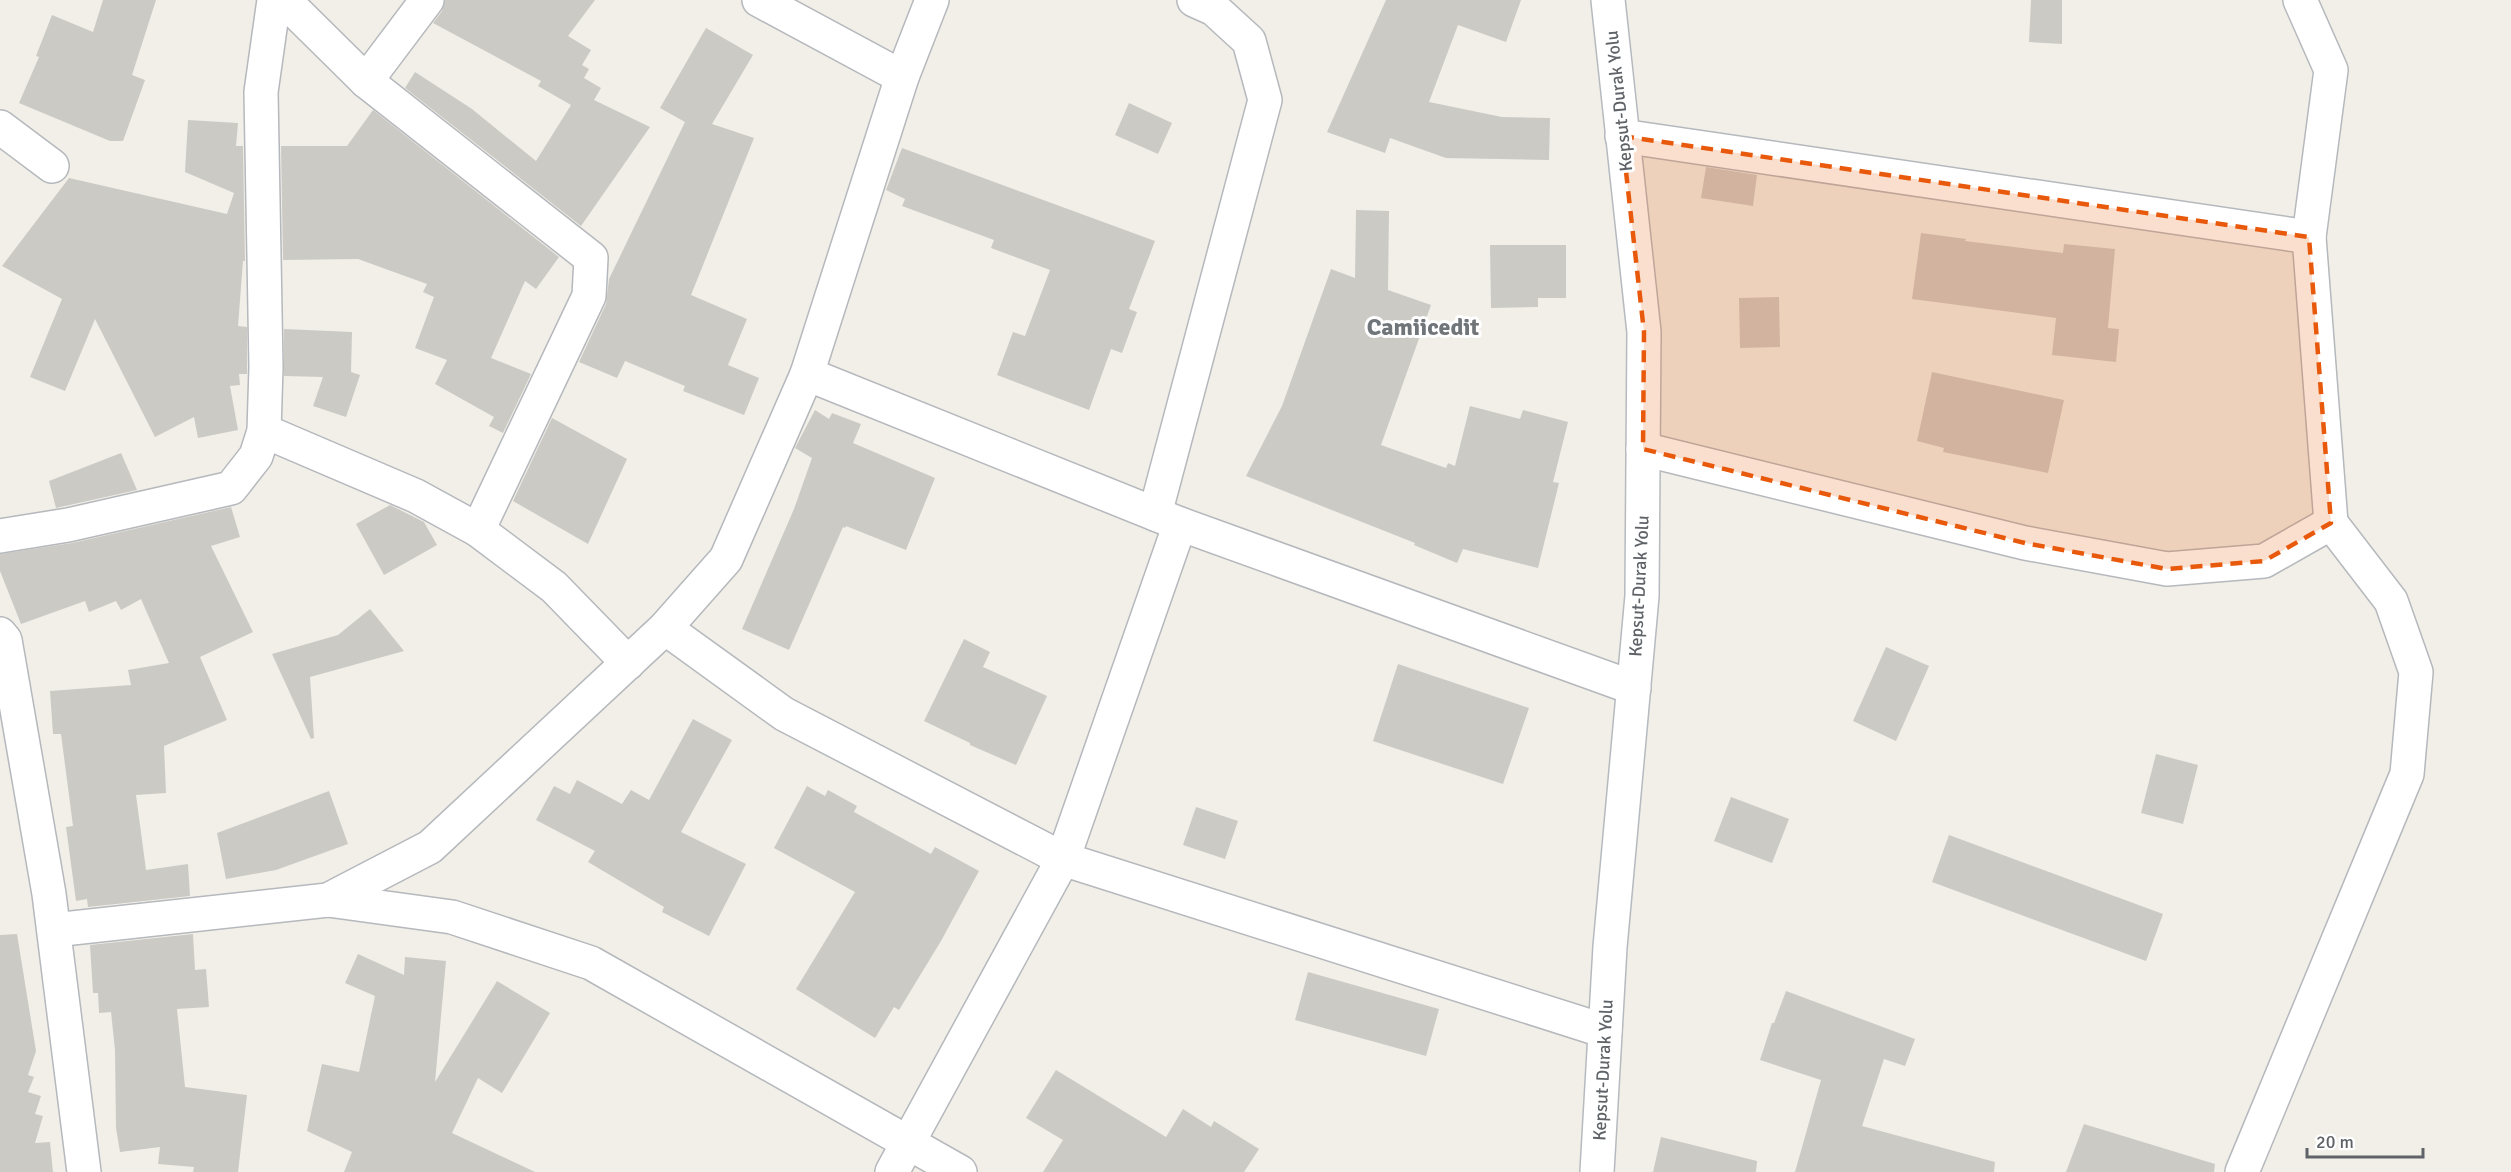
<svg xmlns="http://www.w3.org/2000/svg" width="2511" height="1172" font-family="Signika,sans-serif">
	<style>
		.building { fill: #cccac5 }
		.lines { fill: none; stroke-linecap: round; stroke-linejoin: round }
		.street-casing { stroke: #b5b8bc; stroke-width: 36 }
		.secondary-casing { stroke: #b6babf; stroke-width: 36 }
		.street { stroke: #fff; stroke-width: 33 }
		.secondary { stroke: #fff; stroke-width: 33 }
		.marked { fill: #e8590c; fill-opacity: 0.2; stroke: #e8590c; stroke-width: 4.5; stroke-dasharray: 12 8; stroke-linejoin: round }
		.labels { text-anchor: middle; stroke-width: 6; stroke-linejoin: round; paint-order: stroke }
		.street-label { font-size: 18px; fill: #5f6368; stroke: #fff }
		.district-label { font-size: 24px; font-weight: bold; fill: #70757a; stroke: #fff }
	</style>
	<rect width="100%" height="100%" fill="#f1efe8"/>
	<g class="building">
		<path d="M 103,0 L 156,0 L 132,75 L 145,80 L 123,141 L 110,141 L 19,103 L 39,57 L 36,56 L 52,15 L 93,32 Z"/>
		<path d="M 445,0 L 595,0 L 568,36 L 591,50 L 582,65 L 589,69 L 584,78 L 601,88 L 594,100 L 650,127 L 581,226 L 405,88 L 415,72 L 472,109 L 536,161 L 571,105 L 538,86 L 541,81 L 433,23 L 442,11 Z"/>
		<path d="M 1386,0 L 1521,0 L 1506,42 L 1458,25 L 1429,102 L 1502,117 L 1550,118 L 1549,160 L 1446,158 L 1390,138 L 1385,153 L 1327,132 Z"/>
		<path d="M 2031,0 L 2062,0 L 2062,44 L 2029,42 Z"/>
		<path d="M 706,28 L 753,55 L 712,124 L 754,138 L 691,295 L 747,319 L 728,365 L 759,378 L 744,415 L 683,391 L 685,386 L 625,361 L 617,378 L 579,362 L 606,304 L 609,279 L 685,122 L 660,108 Z"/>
		<path d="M 1129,103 L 1172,123 L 1158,154 L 1115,135 Z"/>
		<path d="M 373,110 L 559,257 L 536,289 L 525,281 L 491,358 L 531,374 L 503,433 L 489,426 L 494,417 L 435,384 L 447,360 L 415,348 L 434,297 L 423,292 L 427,284 L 358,259 L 283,260 L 281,146 L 347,146 Z"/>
		<path d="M 188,120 L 238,123 L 236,146 L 243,146 L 245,261 L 243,261 L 238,326 L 247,327 L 247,374 L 239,374 L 240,385 L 230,386 L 238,430 L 198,438 L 194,417 L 155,437 L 95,319 L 65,391 L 30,377 L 62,299 L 2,266 L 69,178 L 227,214 L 234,193 L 185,172 Z"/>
		<path d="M 902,148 L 1155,241 L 1129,309 L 1137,312 L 1122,353 L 1111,349 L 1089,410 L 997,375 L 1013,332 L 1025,336 L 1050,270 L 991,248 L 994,240 L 902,206 L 905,199 L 886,190 Z"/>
		<path d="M 1706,167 L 1757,175 L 1753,206 L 1701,198 Z"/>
		<path d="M 1356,210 L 1389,211 L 1388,290 L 1431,305 L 1381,445 L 1446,468 L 1448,463 L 1455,466 L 1470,406 L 1520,419 L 1523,410 L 1568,422 L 1553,482 L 1559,483 L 1538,568 L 1463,549 L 1457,563 L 1414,545 L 1415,543 L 1246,476 L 1282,406 L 1331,269 L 1355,278 Z"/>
		<path d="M 1921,233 L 1966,239 L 1965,241 L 2063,253 L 2064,244 L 2115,249 L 2108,328 L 2119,329 L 2116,362 L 2052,355 L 2056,318 L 1912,299 Z"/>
		<path d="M 1490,245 L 1566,245 L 1566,298 L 1538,298 L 1538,307 L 1491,308 Z"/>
		<path d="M 1779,297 L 1780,347 L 1740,348 L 1739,298 Z"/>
		<path d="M 284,329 L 352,332 L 351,372 L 360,375 L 346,417 L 313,406 L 323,377 L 284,376 Z"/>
		<path d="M 1932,372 L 2064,400 L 2048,473 L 1943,452 L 1944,448 L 1917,441 Z"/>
		<path d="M 815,410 L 829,419 L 832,413 L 861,424 L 853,443 L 935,478 L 906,550 L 846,526 L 845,528 L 843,527 L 789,650 L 742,629 L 794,509 L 812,458 L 795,448 Z"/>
		<path d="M 552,418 L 627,459 L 588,544 L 513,501 Z"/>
		<path d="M 121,453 L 137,490 L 56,508 L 49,481 Z"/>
		<path d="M 390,505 L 424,522 L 437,545 L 384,575 L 356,524 Z"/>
		<path d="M 231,507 L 240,537 L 211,546 L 253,632 L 200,657 L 227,720 L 164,746 L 166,793 L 136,795 L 146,870 L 188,864 L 190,896 L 88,907 L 87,899 L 76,901 L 66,827 L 73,826 L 61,734 L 53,734 L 50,691 L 131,685 L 128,670 L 169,663 L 141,599 L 121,610 L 116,601 L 89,612 L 85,601 L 21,624 L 0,571 L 0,554 L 72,543 Z"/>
		<path d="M 370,609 L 404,651 L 310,677 L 314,738 L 311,739 L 272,654 L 338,635 Z"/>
		<path d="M 964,639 L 990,652 L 983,667 L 1047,696 L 1016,765 L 970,745 L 970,743 L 924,721 Z"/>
		<path d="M 1886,647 L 1929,666 L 1896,741 L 1853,721 Z"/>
		<path d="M 1398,664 L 1529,708 L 1503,784 L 1373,741 Z"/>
		<path d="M 693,719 L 732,740 L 681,832 L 746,864 L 709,936 L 662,912 L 664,907 L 588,862 L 595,851 L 536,820 L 554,786 L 570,794 L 577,780 L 622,804 L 631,790 L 649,800 Z"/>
		<path d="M 2156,754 L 2198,765 L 2183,824 L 2141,813 Z"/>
		<path d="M 807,786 L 825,796 L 828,790 L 857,806 L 854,812 L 931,854 L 935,847 L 979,871 L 941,941 L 899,1010 L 894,1007 L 875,1038 L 796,989 L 855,892 L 774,848 Z"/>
		<path d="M 329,791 L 348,844 L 276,870 L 226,879 L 217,833 Z"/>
		<path d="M 1731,797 L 1789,819 L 1772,863 L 1714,841 Z"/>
		<path d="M 1196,807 L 1238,821 L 1225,859 L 1183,845 Z"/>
		<path d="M 1949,835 L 2163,914 L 2146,961 L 1932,882 Z"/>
		<path d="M 17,934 L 36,1051 L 28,1075 L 34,1077 L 28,1092 L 41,1096 L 35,1114 L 43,1116 L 35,1143 L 50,1142 L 53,1172 L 0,1172 L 0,935 Z"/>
		<path d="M 193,934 L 195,970 L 206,969 L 209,1007 L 177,1009 L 185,1087 L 247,1095 L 238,1172 L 193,1172 L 194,1167 L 158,1164 L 160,1147 L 120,1152 L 116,1128 L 115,1050 L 111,1012 L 99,1013 L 98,993 L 93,993 L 90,945 Z"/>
		<path d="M 358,954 L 404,975 L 405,957 L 446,961 L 435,1082 L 497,981 L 550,1013 L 502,1093 L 478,1078 L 452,1133 L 535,1172 L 344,1172 L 352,1152 L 307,1131 L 322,1064 L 359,1072 L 375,996 L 345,983 Z"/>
		<path d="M 1308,972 L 1439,1009 L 1426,1056 L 1295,1020 Z"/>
		<path d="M 1786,991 L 1915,1039 L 1905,1066 L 1884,1059 L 1862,1126 L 1995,1162 L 1994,1172 L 1795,1172 L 1821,1080 L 1760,1060 L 1772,1023 L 1774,1023 Z"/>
		<path d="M 1056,1070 L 1166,1137 L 1183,1109 L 1211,1127 L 1214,1121 L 1259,1149 L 1244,1172 L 1043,1172 L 1063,1140 L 1026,1118 Z"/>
		<path d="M 2084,1124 L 2215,1164 L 2214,1172 L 2066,1172 Z"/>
		<path d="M 1661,1137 L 1757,1161 L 1756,1172 L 1653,1172 Z"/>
	</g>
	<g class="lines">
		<defs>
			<g id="street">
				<path d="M 284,0 L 366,81 L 591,258 L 589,296 L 478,530"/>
				<path d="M 759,0 L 902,77"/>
				<path d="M 366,81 L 427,0"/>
				<path d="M 0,127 L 52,166"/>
				<path d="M 1622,136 L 2309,237"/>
				<path d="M 807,374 L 1180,524 L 1634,688"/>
				<path d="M 264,431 L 416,496 L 478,530 L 554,587 L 628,663"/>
				<path d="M 1643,449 L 2025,543 L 2167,569 L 2264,561 L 2331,523"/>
				<path d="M 1155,514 L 1265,100 L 1249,41 L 1214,9 L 1194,0"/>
				<path d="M 0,536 L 68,525 L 231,488 L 256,456 L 264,431 L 266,367 L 261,92 L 274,0"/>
				<path d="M 665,628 L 784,714 L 1063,859 L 1605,1031"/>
				<path d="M 0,634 L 5,640 L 49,894 L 84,1172"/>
				<path d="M 328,900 L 452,917 L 591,963 L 960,1172"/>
				<path d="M 54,930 L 328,900 L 430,847 L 665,628 L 726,559 L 807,374 L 902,77 L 932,0"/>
				<path d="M 892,1172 L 1063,859 L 1180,524"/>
				<path d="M 2242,1172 L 2407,774 L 2416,672 L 2391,601 L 2331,523 L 2309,237 L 2331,70 L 2300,0"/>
			</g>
			<path id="secondary" d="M 1597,1172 L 1610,947 L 1642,596 L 1644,332 L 1608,0"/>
		</defs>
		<use href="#street" class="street-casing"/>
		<use href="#secondary" class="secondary-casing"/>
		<use href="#street" class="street"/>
		<use href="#secondary" class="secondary"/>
	</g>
	<path class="marked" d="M 1622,136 L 2309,237 L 2331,523 L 2264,561 L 2167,569 L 2025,543 L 1643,449 L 1644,332 Z"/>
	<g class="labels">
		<g class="street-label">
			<text transform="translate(1619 101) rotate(-96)" y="6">Kepsut-Durak Yolu</text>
			<text transform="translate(1639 586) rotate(-87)" y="6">Kepsut-Durak Yolu</text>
			<text transform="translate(1603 1070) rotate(-87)" y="6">Kepsut-Durak Yolu</text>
		</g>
		<g class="district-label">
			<text x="1423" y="335">Camiicedit</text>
		</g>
	</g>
	<path d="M2307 1148v9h116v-9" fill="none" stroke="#5f6368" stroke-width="3"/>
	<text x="2316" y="1148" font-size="18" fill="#5f6368" stroke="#ffffff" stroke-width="4.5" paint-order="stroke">20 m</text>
</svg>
